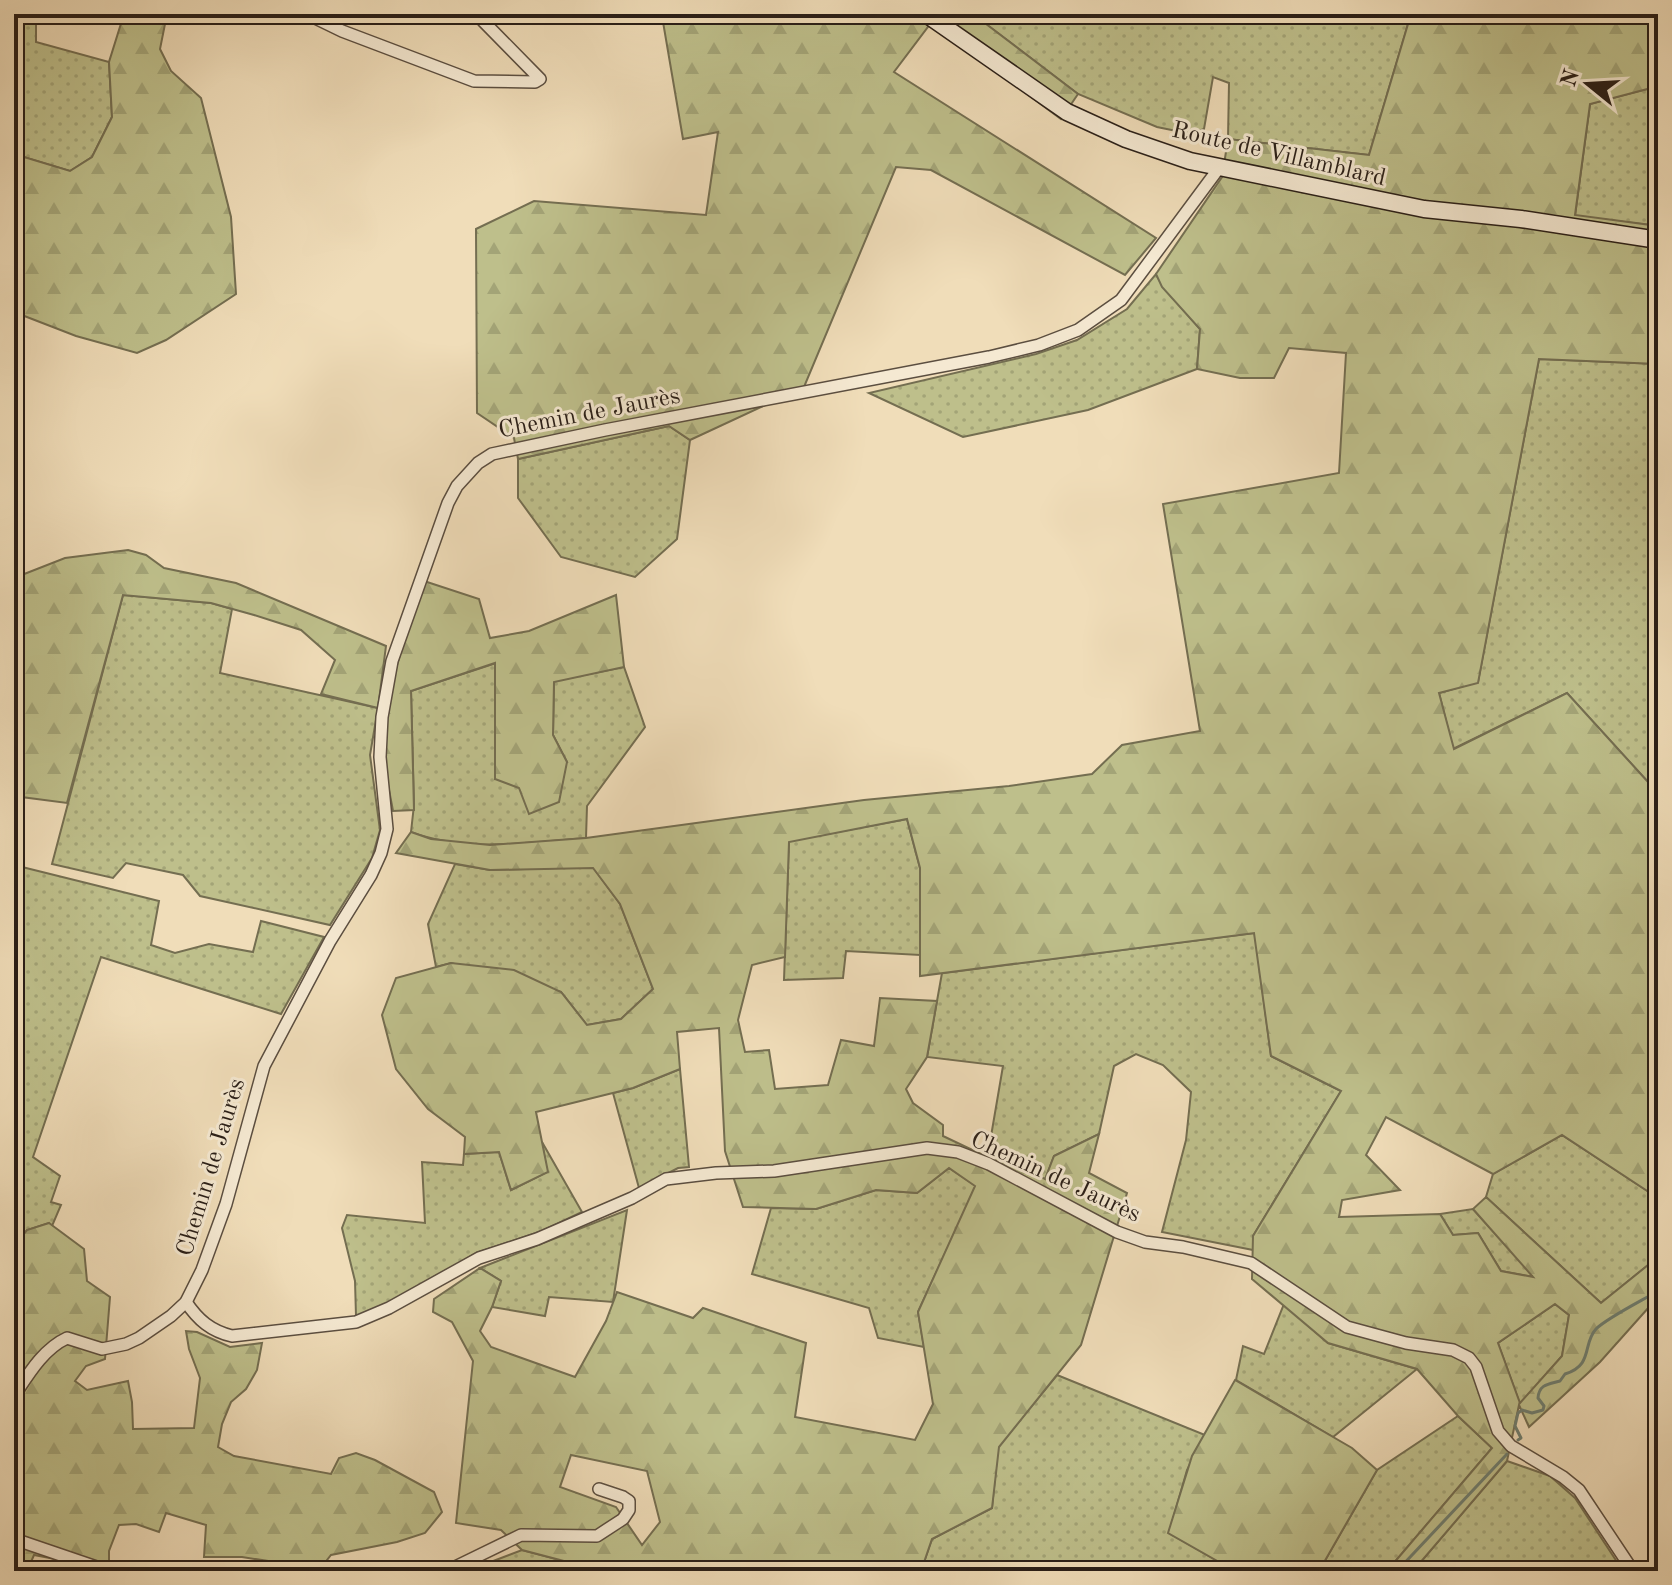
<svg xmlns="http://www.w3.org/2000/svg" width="1672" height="1585" font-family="'Old Standard TT',serif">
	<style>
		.grass { fill: url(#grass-dots); stroke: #746e51; stroke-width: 2 }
		.forest { fill: url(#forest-firs); stroke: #746e51; stroke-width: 2; fill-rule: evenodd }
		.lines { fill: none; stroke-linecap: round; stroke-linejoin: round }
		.stream { stroke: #6e7d6f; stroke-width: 3 }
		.street-casing { stroke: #5b4e40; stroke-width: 14 }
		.secondary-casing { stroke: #291e17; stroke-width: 19 }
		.street { stroke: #f5e9d2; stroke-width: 11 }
		.secondary { stroke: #f5e9d2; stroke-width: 16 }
		.labels { text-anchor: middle; stroke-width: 6; stroke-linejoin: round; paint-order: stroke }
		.street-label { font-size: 24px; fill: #291e17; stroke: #f5e9d2 }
	</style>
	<defs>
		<pattern id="grass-dots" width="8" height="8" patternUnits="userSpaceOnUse" patternTransform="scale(2)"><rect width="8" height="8" fill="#bebf8b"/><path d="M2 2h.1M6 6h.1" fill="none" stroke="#a3a477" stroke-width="1.8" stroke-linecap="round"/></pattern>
		<pattern id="forest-firs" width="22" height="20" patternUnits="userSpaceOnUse" patternTransform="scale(2)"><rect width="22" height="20" fill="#bebf8b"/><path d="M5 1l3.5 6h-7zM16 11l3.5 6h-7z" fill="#a3a477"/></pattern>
	</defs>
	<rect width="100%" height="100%" fill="#f0ddb9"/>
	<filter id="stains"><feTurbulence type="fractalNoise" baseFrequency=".0025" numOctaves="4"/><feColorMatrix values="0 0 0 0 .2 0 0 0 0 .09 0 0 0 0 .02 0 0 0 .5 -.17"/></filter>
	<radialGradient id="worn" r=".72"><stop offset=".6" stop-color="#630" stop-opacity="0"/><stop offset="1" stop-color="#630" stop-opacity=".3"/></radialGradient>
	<g class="grass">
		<path d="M 14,14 L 29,14 L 36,19 L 36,42 L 109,62 L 112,117 L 92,157 L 70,171 L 14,154 Z"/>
		<path d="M 990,14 L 1411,14 L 1369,155 L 1228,139 L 1229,83 L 1213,77 L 1204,129 L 1191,134 L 1157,127 L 1078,94 L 986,24 Z"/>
		<path d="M 1658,84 L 1658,226 L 1575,216 L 1590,104 L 1654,87 Z"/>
		<path d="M 1156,274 L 1163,287 L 1200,329 L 1197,369 L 1088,410 L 963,437 L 869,393 L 1036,354 L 1077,340 L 1127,309 Z"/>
		<path d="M 1539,359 L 1658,364 L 1658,793 L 1567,693 L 1453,749 L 1439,693 L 1478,682 Z"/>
		<path d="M 669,426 L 690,440 L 677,539 L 635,577 L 561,557 L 518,498 L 518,459 Z"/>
		<path d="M 123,595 L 211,603 L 232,609 L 220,673 L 378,708 L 370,755 L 380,830 L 372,858 L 330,925 L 200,896 L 183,875 L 126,863 L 113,878 L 52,864 Z"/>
		<path d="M 496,663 L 495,779 L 567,762 L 553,735 L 554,681 L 624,667 L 645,727 L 587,806 L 586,838 C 529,842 466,853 411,832 L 414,805 L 411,691 Z"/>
		<path d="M 907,819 L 920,868 L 920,955 L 846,951 L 843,978 L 784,980 L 789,841 Z"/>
		<path d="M 455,864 L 490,870 L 593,867 L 620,904 L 653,989 L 621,1019 L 587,1025 L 561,992 L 451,963 L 436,967 L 428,924 Z"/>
		<path d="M 14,865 L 159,901 L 151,945 L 175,953 L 209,944 L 253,952 L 261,921 L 324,937 L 281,1014 L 101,957 L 33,1157 L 60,1176 L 51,1202 L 61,1205 L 52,1226 L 49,1223 L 27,1230 L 14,1246 L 14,945 L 21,929 L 14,926 Z"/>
		<path d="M 1255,933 L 1271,1056 L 1341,1091 L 1253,1236 L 1253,1250 L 1162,1232 L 1186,1140 L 1191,1092 L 1163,1065 L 1136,1054 L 1114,1066 L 1099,1134 L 1054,1156 L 1045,1180 L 989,1148 L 1003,1066 L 927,1057 L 942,973 Z"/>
		<path d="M 680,1069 L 689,1167 L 678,1168 L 639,1188 L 613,1093 L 633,1088 Z"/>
		<path d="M 1562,1135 L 1658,1198 L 1658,1257 L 1601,1303 L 1486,1197 L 1493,1174 Z"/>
		<path d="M 542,1142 L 582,1212 L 542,1231 L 476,1253 L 384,1307 L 356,1316 L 355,1281 L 342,1228 L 347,1215 L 425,1223 L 422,1162 L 463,1165 L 464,1154 L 499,1152 L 511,1190 L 547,1172 Z"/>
		<path d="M 949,1168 L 976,1186 L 918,1312 L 924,1347 L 878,1338 L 869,1308 L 752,1274 L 771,1208 L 816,1209 L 876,1190 L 917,1193 Z"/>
		<path d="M 1473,1209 L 1534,1277 L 1501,1271 L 1478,1233 L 1453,1235 L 1440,1214 Z"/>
		<path d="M 627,1210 L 613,1302 L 549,1297 L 545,1316 L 492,1307 L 501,1281 L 480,1268 Z"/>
		<path d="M 1284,1304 L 1328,1343 L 1417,1369 L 1333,1437 L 1236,1380 L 1243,1346 L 1264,1354 Z"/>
		<path d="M 1555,1304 L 1569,1315 L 1562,1356 L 1520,1404 L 1498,1343 Z"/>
		<path d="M 1057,1375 L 1205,1435 L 1187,1470 L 1169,1533 L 1235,1571 L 921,1571 L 932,1539 L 992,1508 L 998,1447 Z"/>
		<path d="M 1458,1416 L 1492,1448 L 1387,1571 L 1319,1571 L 1377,1470 Z"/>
		<path d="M 1507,1461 L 1550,1476 L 1575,1498 L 1623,1571 L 1413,1571 Z"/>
		<path d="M 522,1550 L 602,1571 L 467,1571 Z"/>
	</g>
	<g class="forest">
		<path d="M 124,14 L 167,14 L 160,49 L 171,71 L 201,98 L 231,217 L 236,294 L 166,340 L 137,353 L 76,336 L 14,312 L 14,154 L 70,171 L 92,157 L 112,117 L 109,62 Z"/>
		<path d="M 672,14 L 990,14 L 986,24 L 1078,94 L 1061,119 L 931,23 L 894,72 L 1156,238 L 1125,275 L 931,170 L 896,167 L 804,387 L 690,440 L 669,426 L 518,459 L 514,438 L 477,413 L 476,229 L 534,201 L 706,215 L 718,132 L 683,139 L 662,16 Z"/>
		<path d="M 1411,14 L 1658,14 L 1658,84 L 1655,87 L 1590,104 L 1575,215 L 1658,226 L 1658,364 L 1539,359 L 1478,683 L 1439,693 L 1454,749 L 1567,693 L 1658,793 L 1658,1198 L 1562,1135 L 1493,1174 L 1386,1117 L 1366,1155 L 1400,1190 L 1342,1200 L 1339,1217 L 1440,1214 L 1453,1235 L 1478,1233 L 1501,1271 L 1533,1277 L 1473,1209 L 1486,1197 L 1601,1303 L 1658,1257 L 1658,1297 L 1600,1362 L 1529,1427 L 1519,1405 L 1507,1461 L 1413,1571 L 1387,1571 L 1492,1448 L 1458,1416 L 1417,1369 L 1328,1343 L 1252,1279 L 1253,1236 L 1341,1091 L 1271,1056 L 1254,933 L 920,976 L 920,868 L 907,819 L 789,842 L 785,957 L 752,965 L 738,1020 L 745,1052 L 769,1050 L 775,1089 L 828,1085 L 841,1040 L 874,1046 L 880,998 L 937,1001 L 927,1057 L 906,1089 L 913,1103 L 943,1125 L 943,1136 L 985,1156 L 989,1148 L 1045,1179 L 1054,1156 L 1099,1134 L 1089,1173 L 1127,1193 L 1081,1345 L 999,1447 L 992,1508 L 932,1539 L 921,1571 L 602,1571 L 522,1550 L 501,1530 L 456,1523 L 473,1361 L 452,1322 L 433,1312 L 434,1299 L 480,1268 L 501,1281 L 492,1307 L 480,1331 L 491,1347 L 575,1377 L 606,1321 L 617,1292 L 693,1318 L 703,1308 L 806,1343 L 795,1417 L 915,1440 L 933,1404 L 918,1312 L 975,1186 L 949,1168 L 917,1193 L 876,1190 L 816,1209 L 743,1207 L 725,1151 L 719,1028 L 677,1032 L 680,1069 L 633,1088 L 536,1112 L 548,1172 L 511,1190 L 499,1152 L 464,1154 L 465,1137 L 428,1109 L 396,1069 L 382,1015 L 396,978 L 451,963 L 514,970 L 561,992 L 587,1025 L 621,1019 L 653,989 L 620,904 L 593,868 L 490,870 L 396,853 L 411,832 L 431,839 L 490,845 L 586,838 L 864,800 L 1009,786 L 1092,774 L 1122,745 L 1200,731 L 1163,504 L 1339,473 L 1346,353 L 1289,348 L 1274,378 L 1240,378 L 1197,369 L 1200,329 L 1162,287 L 1156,274 L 1222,177 L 1228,139 L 1369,155 ZM 1555,1304 L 1569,1315 L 1562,1356 L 1520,1403 L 1498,1343 ZM 571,1455 L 647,1471 L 660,1522 L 642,1545 L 616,1507 L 560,1487 Z"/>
		<path d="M 128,550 L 146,555 L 164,568 L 236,583 L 386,646 L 378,708 L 321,694 L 335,660 L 301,630 L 254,615 L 211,603 L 123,595 L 67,803 L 14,796 L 14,745 L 17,735 L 14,733 L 14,578 L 65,558 Z"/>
		<path d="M 424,581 L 479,599 L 490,638 L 529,631 L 616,595 L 624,667 L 554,682 L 553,735 L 567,762 L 559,802 L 529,814 L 519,788 L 495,779 L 495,663 L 411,691 L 414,810 L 393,811 C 390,793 385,774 384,756 C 383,694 405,638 424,581 Z"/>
		<path d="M 49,1223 L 84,1249 L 87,1281 L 110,1297 L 105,1359 L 86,1366 L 75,1381 L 87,1390 L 128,1381 L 132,1402 L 133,1429 L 194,1428 L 200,1378 L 189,1349 L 186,1331 L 197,1332 L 230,1347 L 262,1343 L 257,1370 L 246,1389 L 231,1402 L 222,1424 L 218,1447 L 234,1456 L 331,1474 L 339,1458 L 356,1453 L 375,1460 L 434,1492 L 442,1512 L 425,1533 L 397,1542 L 331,1555 L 320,1569 L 242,1557 L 204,1557 L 206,1525 L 166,1513 L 159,1532 L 136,1524 L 119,1525 L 109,1551 L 109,1571 L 59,1571 L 53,1569 L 55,1559 L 34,1555 L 27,1571 L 14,1571 L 14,1246 L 27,1230 Z"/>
		<path d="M 1235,1380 L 1352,1448 L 1377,1470 L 1319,1571 L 1235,1571 L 1168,1533 L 1192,1456 Z"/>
	</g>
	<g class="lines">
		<g class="stream">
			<path d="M 1518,1440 L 1521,1438 L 1515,1426 L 1518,1413 L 1522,1410 L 1532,1413 L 1543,1410 L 1544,1406 L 1538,1398 C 1539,1384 1549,1384 1560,1381 L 1565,1374 C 1594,1365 1582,1344 1596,1329 C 1607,1318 1643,1300 1658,1291"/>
			<path d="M 1397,1571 L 1507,1454"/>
		</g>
		<defs>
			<g id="street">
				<path d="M 307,14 L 342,31 L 474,81 L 535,82 L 540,79 L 483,21 L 484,14"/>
				<path d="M 186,1302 C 198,1320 211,1331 232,1336 L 356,1322 L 389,1308 L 479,1258 L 537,1239 L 632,1198 L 666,1179 L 716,1173 L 774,1171 L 927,1148 L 958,1152 L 989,1164 L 1117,1232 L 1145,1242 L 1183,1247 L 1251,1263 L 1347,1327 L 1406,1343 L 1453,1350 L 1469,1358 L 1476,1367 L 1498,1431 L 1511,1446 L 1563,1477 L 1579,1490 L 1633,1571"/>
				<path d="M 14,1396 C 28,1375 43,1349 67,1338 L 102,1349 L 126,1344 L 139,1338 L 171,1316 L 186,1302 L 202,1270 L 226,1204 L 264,1066 L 330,941 L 371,875 L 381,853 L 387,829 L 380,757 L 382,717 L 392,661 L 448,503 L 457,486 L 478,463 L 492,454 L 605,430 L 989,357 L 1039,345 L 1078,330 L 1121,300 L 1219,168"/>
				<path d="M 14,1539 L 108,1571"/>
				<path d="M 447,1571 L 521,1535 L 597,1536 L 623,1519 L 629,1510 L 629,1501 L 623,1497 L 599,1489"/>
			</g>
			<path id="secondary" d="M 926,14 L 1067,112 L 1126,139 L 1190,161 L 1424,209 L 1521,219 L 1658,240"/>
		</defs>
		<use href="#street" class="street-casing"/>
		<use href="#secondary" class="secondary-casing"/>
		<use href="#street" class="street"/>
		<use href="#secondary" class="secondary"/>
	</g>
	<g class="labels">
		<g class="street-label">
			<text transform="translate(1279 153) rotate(13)" y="8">Route de Villamblard</text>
			<text transform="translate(589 412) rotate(-11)" y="8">Chemin de Jaurès</text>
			<text transform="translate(210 1167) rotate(-73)" y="8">Chemin de Jaurès</text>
			<text transform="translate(1056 1176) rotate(25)" y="8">Chemin de Jaurès</text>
		</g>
	</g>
	<rect width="1672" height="1585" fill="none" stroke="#f0ddb9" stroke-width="48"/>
	<rect x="16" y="16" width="1640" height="1553" fill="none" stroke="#291e17" stroke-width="4"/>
	<rect x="24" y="24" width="1624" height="1537" fill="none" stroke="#291e17" stroke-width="2"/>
	<g transform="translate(1588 84) rotate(288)" stroke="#f5e9d2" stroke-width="6" paint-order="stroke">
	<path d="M0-6L14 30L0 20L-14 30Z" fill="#291e17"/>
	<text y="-12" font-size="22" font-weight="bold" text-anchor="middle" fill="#291e17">N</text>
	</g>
	<rect width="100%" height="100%" filter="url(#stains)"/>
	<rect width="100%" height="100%" fill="url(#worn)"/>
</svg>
